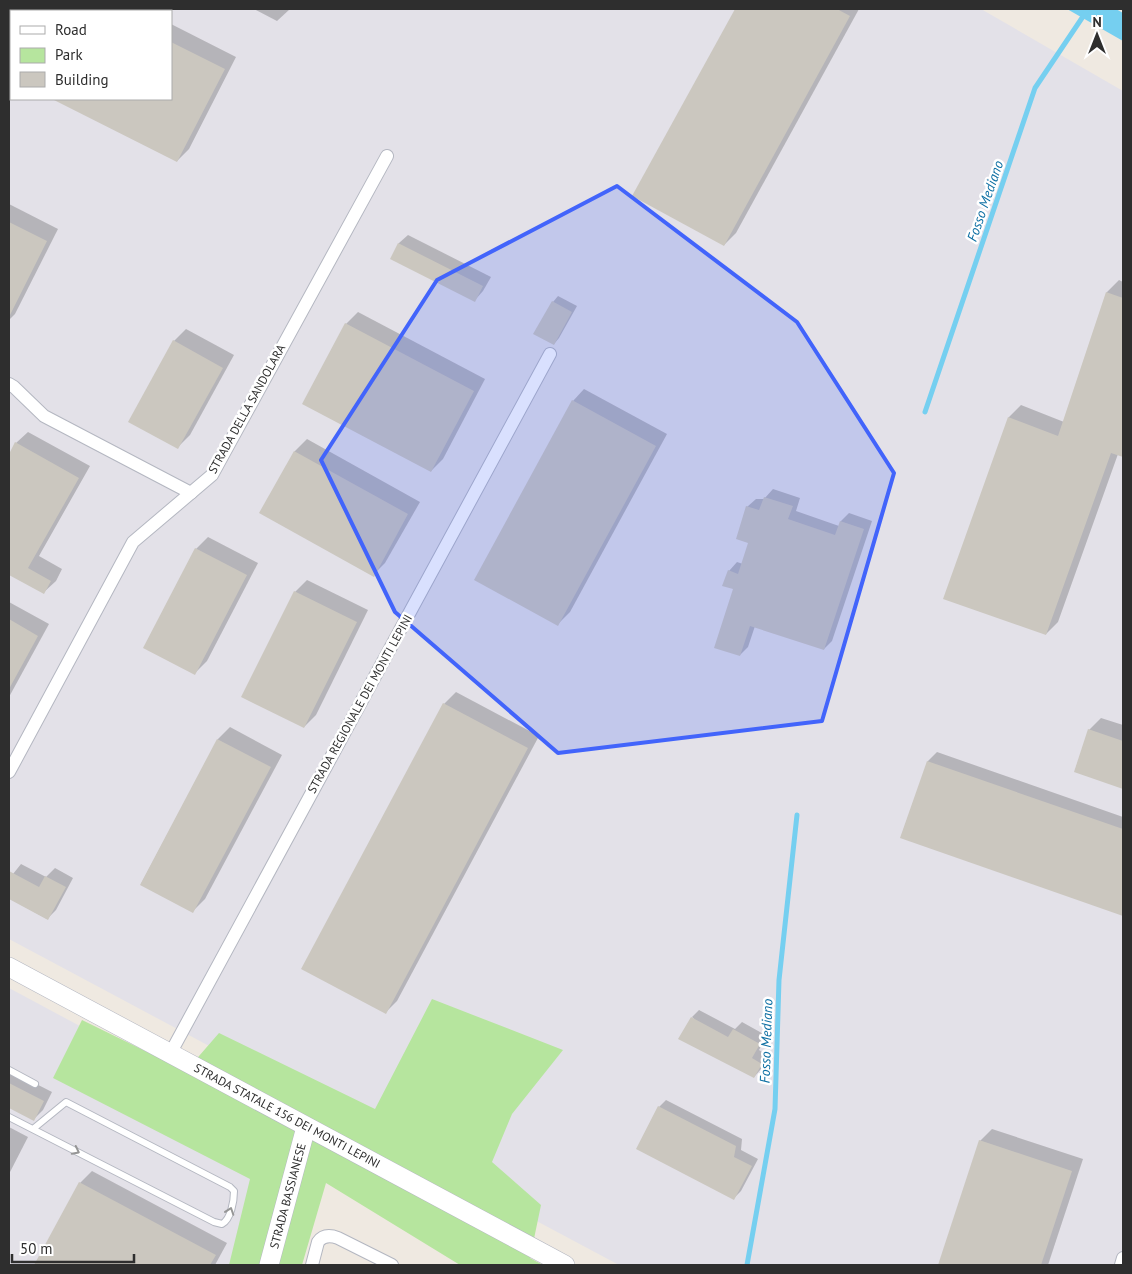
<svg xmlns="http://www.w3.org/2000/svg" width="1132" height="1274" font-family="'PT Sans',sans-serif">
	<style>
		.industrial { fill: #e3e1e8; fill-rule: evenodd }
		.green { fill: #b6e59e }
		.water { fill: #75cff0 }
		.shadow { fill: #0003 }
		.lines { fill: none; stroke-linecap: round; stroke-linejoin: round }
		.stream { stroke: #75cff0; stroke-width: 5 }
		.building { fill: #cbc7bf }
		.lane-casing { stroke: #b4b7c1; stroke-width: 8 }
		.street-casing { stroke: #b4b7c1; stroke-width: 14 }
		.secondary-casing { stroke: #b4b7c1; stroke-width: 20 }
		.lane { stroke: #fff; stroke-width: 6 }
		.street { stroke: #fff; stroke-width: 12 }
		.secondary { stroke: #fff; stroke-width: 19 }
		.oneway { stroke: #969696 }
		.marked { fill: #4264fb; fill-opacity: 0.2; stroke: #4264fb; stroke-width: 4; stroke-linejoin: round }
		.labels { text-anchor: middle; stroke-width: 5; stroke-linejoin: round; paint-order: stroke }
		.street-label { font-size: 12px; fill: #2e2e2e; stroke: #fff }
		.water-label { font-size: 14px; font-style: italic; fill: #0d6fa3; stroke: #fff }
	</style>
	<rect width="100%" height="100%" fill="#efe9e1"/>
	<g class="industrial">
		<path d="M 9,9 L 981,9 L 1123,91 L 1123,1265 L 619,1265 L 9,939 ZM 11,11 L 171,11 L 171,99 L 11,99 Z"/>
		<path d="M 9,988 L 283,1135 L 246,1265 L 9,1265 Z"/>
	</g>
	<path class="green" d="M 432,999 L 563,1050 L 512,1114 L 492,1162 L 541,1205 L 530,1258 L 543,1265 L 460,1265 L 326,1183 L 302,1265 L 229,1265 L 250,1179 L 53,1078 L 82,1020 L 186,1071 L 219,1033 L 375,1109 Z"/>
	<path class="water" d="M 1067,9 L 1116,9 L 1123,13 L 1123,41 Z"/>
	<g class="shadow">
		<path d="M 120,9 L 141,9 L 146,11 L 117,11 Z"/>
		<path d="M 254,9 L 290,9 L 277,21 Z"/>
		<path d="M 736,9 L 859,9 L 736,233 L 724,245 L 634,195 Z"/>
		<path d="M 171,24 L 236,57 L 189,149 L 177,161 L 68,105 L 71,99 L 171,99 Z"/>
		<path d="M 9,204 L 58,229 L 15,314 L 9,320 Z"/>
		<path d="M 408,235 L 491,277 L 483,291 L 475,300 L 392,258 L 399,243 Z"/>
		<path d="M 1119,280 L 1123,282 L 1123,456 L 1118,454 L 1058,622 L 1046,634 L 945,598 L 1009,417 L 1021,405 L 1064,422 L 1107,292 Z"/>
		<path d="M 558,296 L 577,306 L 559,338 L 554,344 L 553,302 Z"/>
		<path d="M 358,312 L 485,379 L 443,459 L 431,471 L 346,324 Z"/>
		<path d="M 186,329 L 234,355 L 190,435 L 178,447 L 174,341 Z"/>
		<path d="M 584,389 L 667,434 L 570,612 L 558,624 L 573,401 Z"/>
		<path d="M 28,432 L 90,466 L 39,556 L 62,569 L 56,581 L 44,592 L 9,573 L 9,456 L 16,443 Z"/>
		<path d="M 307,439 L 420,502 L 385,563 L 373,575 L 261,513 L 295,451 Z"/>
		<path d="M 773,489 L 800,498 L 796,511 L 839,526 L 841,521 L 849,513 L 872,521 L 832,641 L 824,649 L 755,626 L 748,647 L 740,655 L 734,589 L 729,571 L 737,562 L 743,564 L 750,543 L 747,507 L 756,499 L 764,499 Z"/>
		<path d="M 208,537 L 258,563 L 207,661 L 195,673 L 196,549 Z"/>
		<path d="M 307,580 L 368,610 L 316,715 L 304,727 L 295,592 Z"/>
		<path d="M 9,602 L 49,624 L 9,697 Z"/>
		<path d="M 456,692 L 539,736 L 397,1001 L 385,1013 L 444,704 Z"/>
		<path d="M 1101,718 L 1123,725 L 1123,787 L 1075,771 L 1089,730 Z"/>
		<path d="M 230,727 L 282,755 L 205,899 L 193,911 L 141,884 L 218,739 Z"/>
		<path d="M 937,752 L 1123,817 L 1123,914 L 901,837 L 928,761 Z"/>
		<path d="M 21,864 L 46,877 L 55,868 L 73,878 L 56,910 L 47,919 L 9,898 L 9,879 Z"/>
		<path d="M 699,1010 L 735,1029 L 742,1022 L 767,1036 L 759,1050 L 769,1056 L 761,1069 L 754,1077 L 692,1017 Z"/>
		<path d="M 9,1070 L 52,1092 L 43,1110 L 34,1119 L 9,1107 Z"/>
		<path d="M 666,1100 L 742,1139 L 741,1150 L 758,1159 L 741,1191 L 734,1198 L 659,1107 Z"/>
		<path d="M 9,1127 L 28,1137 L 9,1174 Z"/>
		<path d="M 992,1129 L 1083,1159 L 1048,1265 L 939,1265 L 980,1141 Z"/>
		<path d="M 92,1171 L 227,1243 L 215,1265 L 36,1265 L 80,1183 Z"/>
	</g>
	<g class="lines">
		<g class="stream">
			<path d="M 925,412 L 1035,88 L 1088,9"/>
			<path d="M 747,1265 L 775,1109 L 779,980 L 797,815"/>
		</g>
	</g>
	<g class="building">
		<path d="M 735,9 L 837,9 L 850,16 L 724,246 L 632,196 Z"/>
		<path d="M 171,42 L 225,69 L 177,162 L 52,99 L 171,99 Z"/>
		<path d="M 9,222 L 47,241 L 9,317 Z"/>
		<path d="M 398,243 L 483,286 L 475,302 L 390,259 Z"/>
		<path d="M 1106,292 L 1123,298 L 1123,457 L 1111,453 L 1046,635 L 943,599 L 1008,417 L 1058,436 Z"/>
		<path d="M 552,301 L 572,312 L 554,345 L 533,334 Z"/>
		<path d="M 345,323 L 474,391 L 431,472 L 302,404 Z"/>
		<path d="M 173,340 L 223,368 L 178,449 L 128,422 Z"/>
		<path d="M 572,400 L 656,446 L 558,626 L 474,580 Z"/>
		<path d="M 15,442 L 79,478 L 28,568 L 51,581 L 44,594 L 9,575 L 9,454 Z"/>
		<path d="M 294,451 L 408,514 L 374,577 L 259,513 Z"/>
		<path d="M 764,497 L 793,506 L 788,519 L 835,535 L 840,521 L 864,529 L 824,650 L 750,626 L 740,656 L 714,648 L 733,589 L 722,586 L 728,570 L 738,574 L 748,543 L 736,539 L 746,506 L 759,510 Z"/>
		<path d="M 195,548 L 247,575 L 195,675 L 143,648 Z"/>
		<path d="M 294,591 L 357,622 L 304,728 L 241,697 Z"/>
		<path d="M 9,619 L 38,636 L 9,689 Z"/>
		<path d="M 443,703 L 528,748 L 386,1014 L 301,969 Z"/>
		<path d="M 1088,729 L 1123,741 L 1123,789 L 1074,772 Z"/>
		<path d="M 217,739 L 271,767 L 193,913 L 140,885 Z"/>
		<path d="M 927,761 L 1123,829 L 1123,916 L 900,838 Z"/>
		<path d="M 9,871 L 39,887 L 45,876 L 66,887 L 48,920 L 9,899 Z"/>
		<path d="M 691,1017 L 728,1037 L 733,1029 L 760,1044 L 752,1058 L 762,1064 L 754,1078 L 678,1039 Z"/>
		<path d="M 9,1083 L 44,1101 L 34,1121 L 9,1108 Z"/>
		<path d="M 658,1106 L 736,1146 L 734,1157 L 752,1166 L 734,1200 L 636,1149 Z"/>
		<path d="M 979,1140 L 1072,1171 L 1041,1265 L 938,1265 Z"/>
		<path d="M 79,1182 L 216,1255 L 210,1265 L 34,1265 Z"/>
	</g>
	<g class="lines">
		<defs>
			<g id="lane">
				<path d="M 9,1070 L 35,1084"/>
				<path d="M 9,1117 L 214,1222 L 222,1224 C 231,1219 234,1201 234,1191 L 230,1187 L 66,1102 L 33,1129"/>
			</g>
			<g id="street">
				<path d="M 35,11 L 36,9"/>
				<path d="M 9,64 L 11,59"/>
				<path d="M 9,384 L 14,387 L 44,416 L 191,493"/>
				<path d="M 9,772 L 133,542 L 212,475 L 387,156"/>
				<path d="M 170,1054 L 550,354"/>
				<path d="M 312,1265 L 318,1242 C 323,1235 330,1235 338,1238 L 392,1265"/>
				<path d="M 1121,1265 L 1123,1258"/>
			</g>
			<g id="secondary">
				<path d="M 9,967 L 565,1265"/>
				<path d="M 269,1265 L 306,1127"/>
			</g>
		</defs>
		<use href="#lane" class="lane-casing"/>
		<use href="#street" class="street-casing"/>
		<use href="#secondary" class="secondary-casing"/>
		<use href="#lane" class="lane"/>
		<use href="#street" class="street"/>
		<use href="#secondary" class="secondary"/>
	</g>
	<defs><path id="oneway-chevron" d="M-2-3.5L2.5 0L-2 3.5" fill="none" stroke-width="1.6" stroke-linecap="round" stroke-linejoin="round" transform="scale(1.25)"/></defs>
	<g class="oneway">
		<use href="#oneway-chevron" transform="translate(76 1151) rotate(27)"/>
		<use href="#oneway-chevron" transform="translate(230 1211) rotate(-71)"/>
	</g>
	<path class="marked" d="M 617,186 L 797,322 L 894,473 L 822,721 L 558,753 L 395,612 L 321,460 L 437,280 Z"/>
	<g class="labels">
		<g class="street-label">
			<text transform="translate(247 409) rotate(-61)" y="4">STRADA DELLA SANDOLARA</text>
			<text transform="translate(360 704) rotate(-61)" y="4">STRADA REGIONALE DEI MONTI LEPINI</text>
			<text transform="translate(287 1116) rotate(28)" y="4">STRADA STATALE 156 DEI MONTI LEPINI</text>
			<text transform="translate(288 1196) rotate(-75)" y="4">STRADA BASSIANESE</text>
		</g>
		<g class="water-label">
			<text transform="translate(985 201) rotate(-71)" y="5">Fosso Mediano</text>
			<text transform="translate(766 1041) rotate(-88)" y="5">Fosso Mediano</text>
		</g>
	</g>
	<rect width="1132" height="1274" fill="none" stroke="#2e2e2e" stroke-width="20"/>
	<rect x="10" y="10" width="162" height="90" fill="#ffffff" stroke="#ababab"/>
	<rect x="20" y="26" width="25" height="8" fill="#ffffff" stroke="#ababab"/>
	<text x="55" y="35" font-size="15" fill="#2e2e2e">Road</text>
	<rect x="20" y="48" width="25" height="15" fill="#b6e59e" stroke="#ababab"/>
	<text x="55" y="60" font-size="15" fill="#2e2e2e">Park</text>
	<rect x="20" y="72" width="25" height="15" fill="#cbc7bf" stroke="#ababab"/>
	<text x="55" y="85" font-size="15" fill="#2e2e2e">Building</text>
	<g transform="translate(1097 35)" stroke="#ffffff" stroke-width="4" paint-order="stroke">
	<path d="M0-4L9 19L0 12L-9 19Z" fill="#2e2e2e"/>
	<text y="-8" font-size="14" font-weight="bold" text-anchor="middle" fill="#2e2e2e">N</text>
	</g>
	<path d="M12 1254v8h122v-8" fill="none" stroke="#2e2e2e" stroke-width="2.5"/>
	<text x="20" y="1254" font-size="15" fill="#2e2e2e" stroke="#ffffff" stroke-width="4" paint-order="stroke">50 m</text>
</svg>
